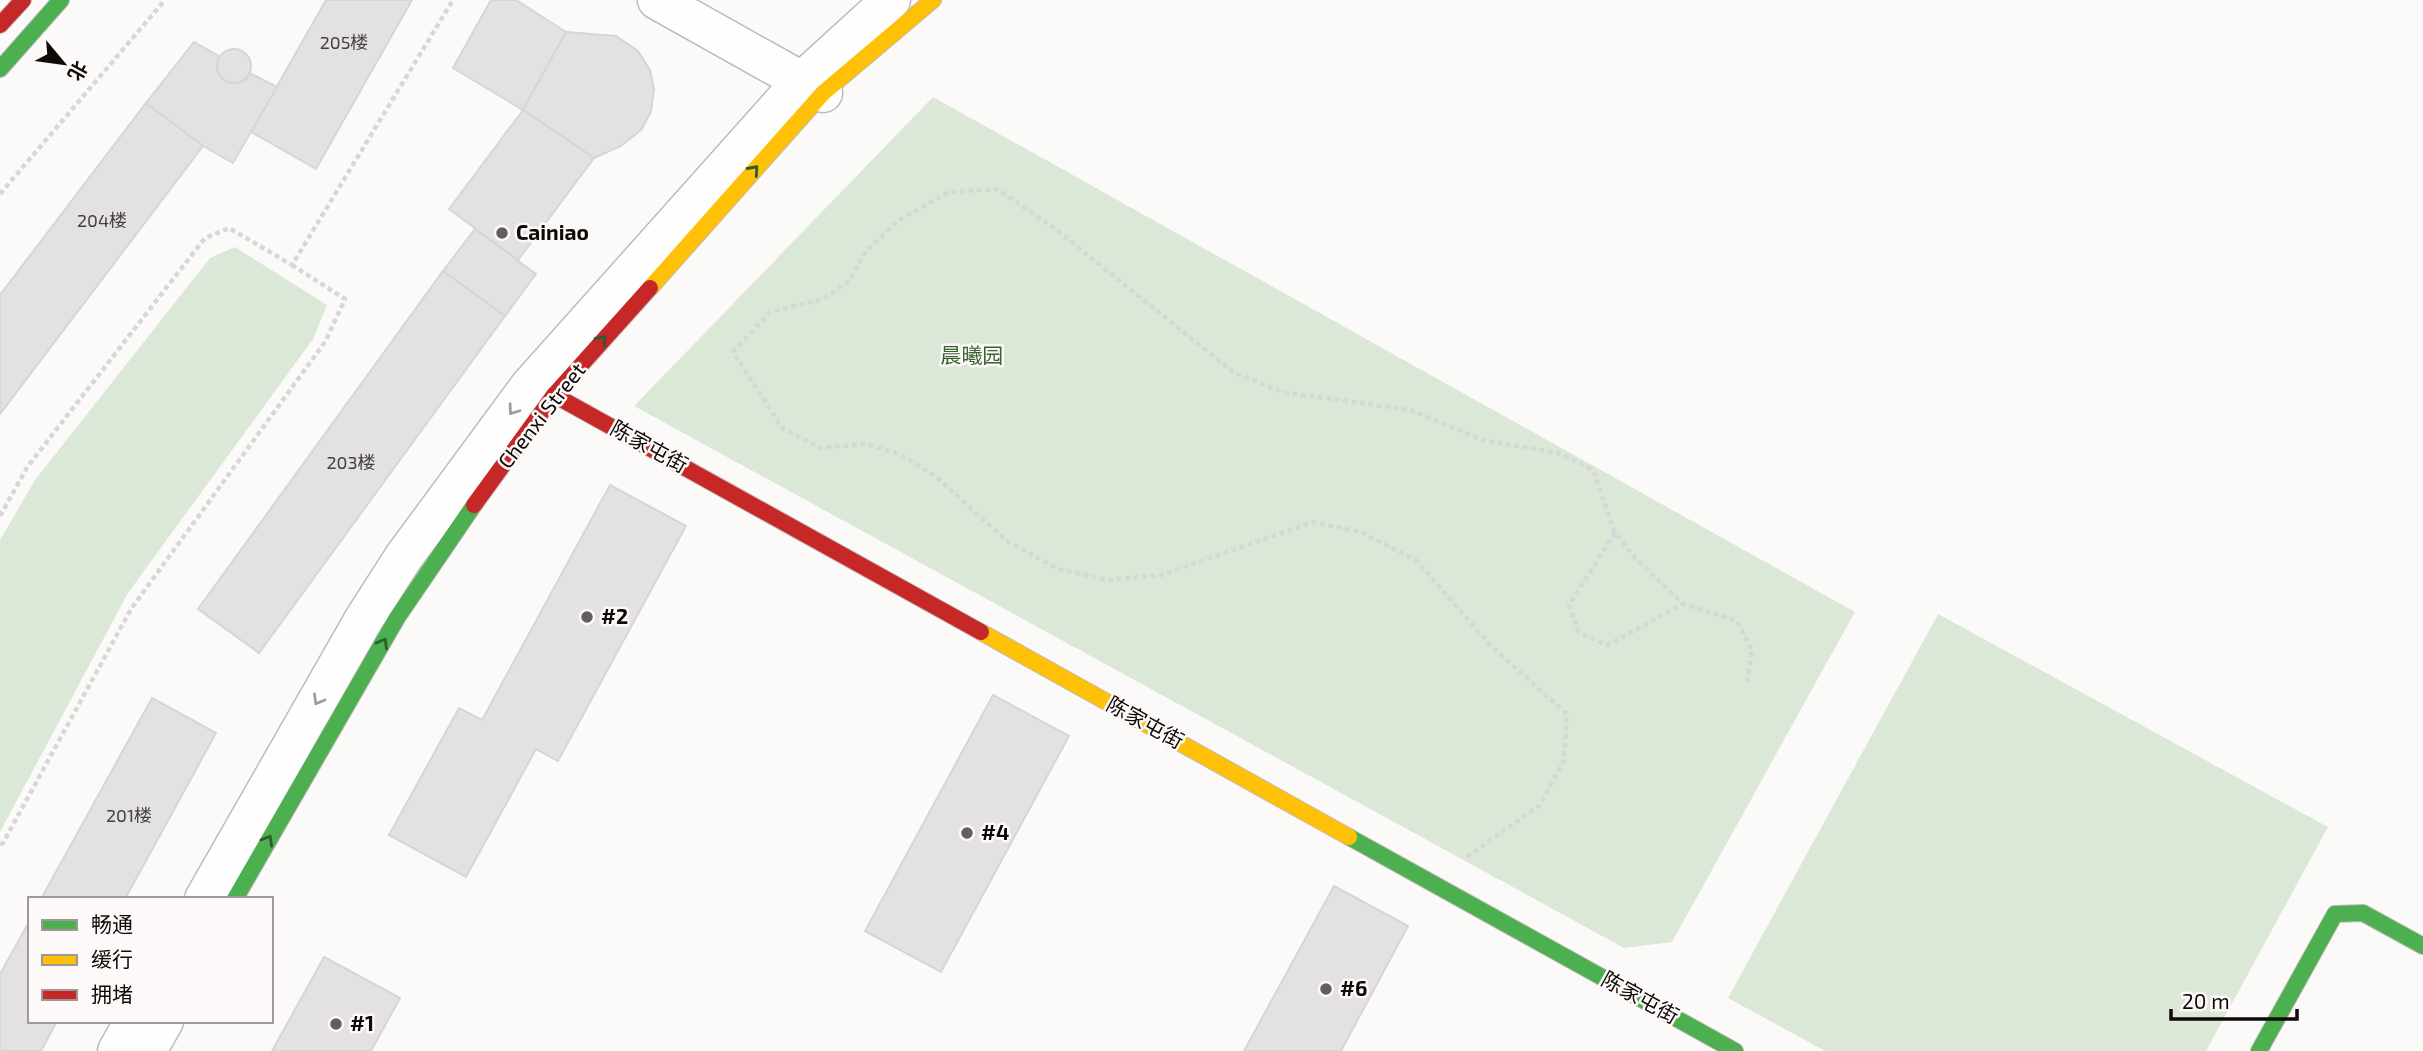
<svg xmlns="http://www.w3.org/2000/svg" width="2423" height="1051" font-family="'Exo 2','Noto Sans SC',sans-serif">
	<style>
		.green { fill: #dce8d7 }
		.building { fill: #e4e1e3; stroke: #d7d5d6; stroke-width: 2 }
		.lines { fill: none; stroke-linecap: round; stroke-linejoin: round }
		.street-casing { stroke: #c0bbba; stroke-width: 41 }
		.fast-casing { stroke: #c0bbba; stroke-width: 18 }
		.slow-casing { stroke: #c0bbba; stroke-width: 18 }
		.jam-casing { stroke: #c0bbba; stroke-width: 18 }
		.path { stroke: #d8d7d7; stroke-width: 4.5; stroke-dasharray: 5 3.5; stroke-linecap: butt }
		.street { stroke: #fffefe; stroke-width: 38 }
		.fast { stroke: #4caf50; stroke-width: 16 }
		.slow { stroke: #ffc107; stroke-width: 16 }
		.jam { stroke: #c62828; stroke-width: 16 }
		.oneway { stroke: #2e5c2c }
		.oneway2 { stroke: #9f9c9c }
		.poi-dot { fill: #625e5c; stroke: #fdf9f8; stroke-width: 2.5 }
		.labels { text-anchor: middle; stroke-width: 5; stroke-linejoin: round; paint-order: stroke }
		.number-label { font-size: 18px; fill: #44403f }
		.poi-label { font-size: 21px; font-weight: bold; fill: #0f0a08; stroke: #fdf9f8; text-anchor: start }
		.park-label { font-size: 21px; fill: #39632e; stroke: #fdf9f8 }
		.street-label { font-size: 21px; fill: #0f0a08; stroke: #fdf9f8 }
	</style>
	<rect width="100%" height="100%" fill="#fcfaf9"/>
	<g class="green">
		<path d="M 933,97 L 1855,612 L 1672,942 L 1624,948 L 634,406 Z"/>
		<path d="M 235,247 L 327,305 L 313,339 L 128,593 L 0,832 L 0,540 L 35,480 L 210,258 Z"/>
		<path d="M 1938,614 L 2328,827 L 2206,1051 L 1825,1051 L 1728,998 Z"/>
	</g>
	<g class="building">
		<path d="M 326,0 L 412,0 L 316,169 L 251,132 Z"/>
		<path d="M 491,0 L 516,0 L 566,32 L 523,110 L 453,68 Z"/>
		<path d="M 566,32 L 616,36 L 638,51 L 650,70 L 654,89 L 651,112 L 641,130 L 621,146 L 594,158 L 523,110 Z"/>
		<path d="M 194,42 L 219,56 L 217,64 L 218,72 L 223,79 L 230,83 L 238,83 L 246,80 L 250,73 L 277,87 L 233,163 L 203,146 L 146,103 Z"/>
		<circle cx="234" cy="66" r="17"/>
		<path d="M 146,103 L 203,146 L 0,414 L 0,295 Z"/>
		<path d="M 523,110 L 594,158 L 518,260 L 449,209 Z"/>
		<path d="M 475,229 L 536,274 L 505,316 L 443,271 Z"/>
		<path d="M 443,271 L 505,316 L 259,653 L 198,609 Z"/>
		<path d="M 610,485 L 686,526 L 558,761 L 536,749 L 466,877 L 389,835 L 459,708 L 482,720 Z"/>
		<path d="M 993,695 L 1069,736 L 941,972 L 865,931 Z"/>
		<path d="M 152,698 L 216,733 L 125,899 L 41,899 Z"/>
		<path d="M 1334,886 L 1408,926 L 1341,1051 L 1244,1051 Z"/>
		<path d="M 30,920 L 30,1021 L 57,1021 L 41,1051 L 0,1051 L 0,974 Z"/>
		<path d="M 324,957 L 400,998 L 371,1051 L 272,1051 Z"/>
	</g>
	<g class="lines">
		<defs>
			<g id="street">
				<path d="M 657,0 L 823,93"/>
				<path d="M 204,899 L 364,619 L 403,558 L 529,387 L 801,82 L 891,0"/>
				<path d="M 117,1051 L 134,1021"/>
				<path d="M 147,1051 L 164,1021"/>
			</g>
			<g id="fast">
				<path d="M 0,69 L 61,0"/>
				<path d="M 1349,837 L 1735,1051"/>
				<path d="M 235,899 L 397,618 L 474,505"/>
				<path d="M 2259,1051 L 2335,914 L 2363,913 L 2423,946"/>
			</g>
			<g id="slow">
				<path d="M 650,288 L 823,93 L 933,0"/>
				<path d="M 981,632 L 1349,837"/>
			</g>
			<g id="jam">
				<path d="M 0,25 L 23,0"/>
				<path d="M 554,395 L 981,632"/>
				<path d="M 474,505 L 554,395 L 650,288"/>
			</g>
		</defs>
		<use href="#street" class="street-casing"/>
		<use href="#fast" class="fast-casing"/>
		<use href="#slow" class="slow-casing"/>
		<use href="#jam" class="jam-casing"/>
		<g class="path">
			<path d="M 0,194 L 165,0"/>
			<path d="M 0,516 L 28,466 L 205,238 L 229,228 L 292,265 L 453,0"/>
			<path d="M 1615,533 L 1569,605 L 1579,633 L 1608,645 L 1683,604"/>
			<path d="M 0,844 L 3,843 L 131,609 L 325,342 L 345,299 L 292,265"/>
			<path d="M 1467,857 L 1540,805 L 1564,760 L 1567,714 L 1492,647 L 1417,561 L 1361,532 L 1313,522 L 1161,575 L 1108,580 L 1058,569 L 1007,541 L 934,475 L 899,454 L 867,444 L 820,448 L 783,429 L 733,352 L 770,312 L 823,299 L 849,281 L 866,251 L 899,220 L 949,192 L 997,189 L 1054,228 L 1233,372 L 1282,392 L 1411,410 L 1482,440 L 1558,453 L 1593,470 L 1615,533 L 1636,559 L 1683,604 L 1737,621 L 1752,650 L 1747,683"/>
		</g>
		<use href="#street" class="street"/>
		<use href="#fast" class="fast"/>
		<use href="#slow" class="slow"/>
		<use href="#jam" class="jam"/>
	</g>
	<defs><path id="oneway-chevron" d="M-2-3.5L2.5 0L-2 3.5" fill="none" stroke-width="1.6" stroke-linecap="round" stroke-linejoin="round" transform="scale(1.75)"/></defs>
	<g class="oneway">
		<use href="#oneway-chevron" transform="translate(754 170) rotate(-48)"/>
		<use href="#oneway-chevron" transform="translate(602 340) rotate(-48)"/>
		<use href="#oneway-chevron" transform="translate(383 643) rotate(-60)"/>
		<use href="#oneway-chevron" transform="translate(268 840) rotate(-60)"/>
	</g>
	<g class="oneway2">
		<use href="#oneway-chevron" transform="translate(513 410) rotate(126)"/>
		<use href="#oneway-chevron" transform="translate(318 700) rotate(120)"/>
	</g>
	<g class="poi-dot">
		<circle cx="502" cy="233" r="7"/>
		<circle cx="587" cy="617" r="7"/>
		<circle cx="967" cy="833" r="7"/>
		<circle cx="1326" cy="989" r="7"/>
		<circle cx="336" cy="1024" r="7"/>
	</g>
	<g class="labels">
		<g class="number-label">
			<text x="344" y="49">205楼</text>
			<text x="102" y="227">204楼</text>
			<text x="351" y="469">203楼</text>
			<text x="129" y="822">201楼</text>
		</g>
		<g class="poi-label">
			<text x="516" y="240">Cainiao</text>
			<text x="601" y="624">#2</text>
			<text x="981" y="840">#4</text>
			<text x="1340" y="996">#6</text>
			<text x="350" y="1031">#1</text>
		</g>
		<g class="park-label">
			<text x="972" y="363">晨曦园</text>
		</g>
		<g class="street-label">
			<text transform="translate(542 416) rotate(-52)" y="7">Chenxi Street</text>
			<text transform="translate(649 447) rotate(29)" y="7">陈家屯街</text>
			<text transform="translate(1145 723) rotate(29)" y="7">陈家屯街</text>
			<text transform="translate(1640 998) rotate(29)" y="7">陈家屯街</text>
		</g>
	</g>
	<rect x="28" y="897" width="245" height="126" fill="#fdf9f8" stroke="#9e9998" stroke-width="2"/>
	<rect x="42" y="920" width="35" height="10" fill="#4caf50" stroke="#9e9998" stroke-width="2"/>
	<text x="91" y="932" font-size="21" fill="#0f0a08">畅通</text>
	<rect x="42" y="955" width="35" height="10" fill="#ffc107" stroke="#9e9998" stroke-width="2"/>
	<text x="91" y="967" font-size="21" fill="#0f0a08">缓行</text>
	<rect x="42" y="990" width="35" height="10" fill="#c62828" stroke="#9e9998" stroke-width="2"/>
	<text x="91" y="1002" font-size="21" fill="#0f0a08">拥堵</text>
	<g transform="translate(63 63) rotate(119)" stroke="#fdf9f8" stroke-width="5" paint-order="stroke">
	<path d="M0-5L12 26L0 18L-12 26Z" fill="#0f0a08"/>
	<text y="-10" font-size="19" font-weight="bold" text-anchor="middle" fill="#0f0a08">北</text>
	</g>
	<path d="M2171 1009v10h126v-10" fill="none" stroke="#0f0a08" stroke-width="3.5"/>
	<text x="2182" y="1009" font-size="21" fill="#0f0a08" stroke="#fdf9f8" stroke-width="5" paint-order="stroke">20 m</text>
</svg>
